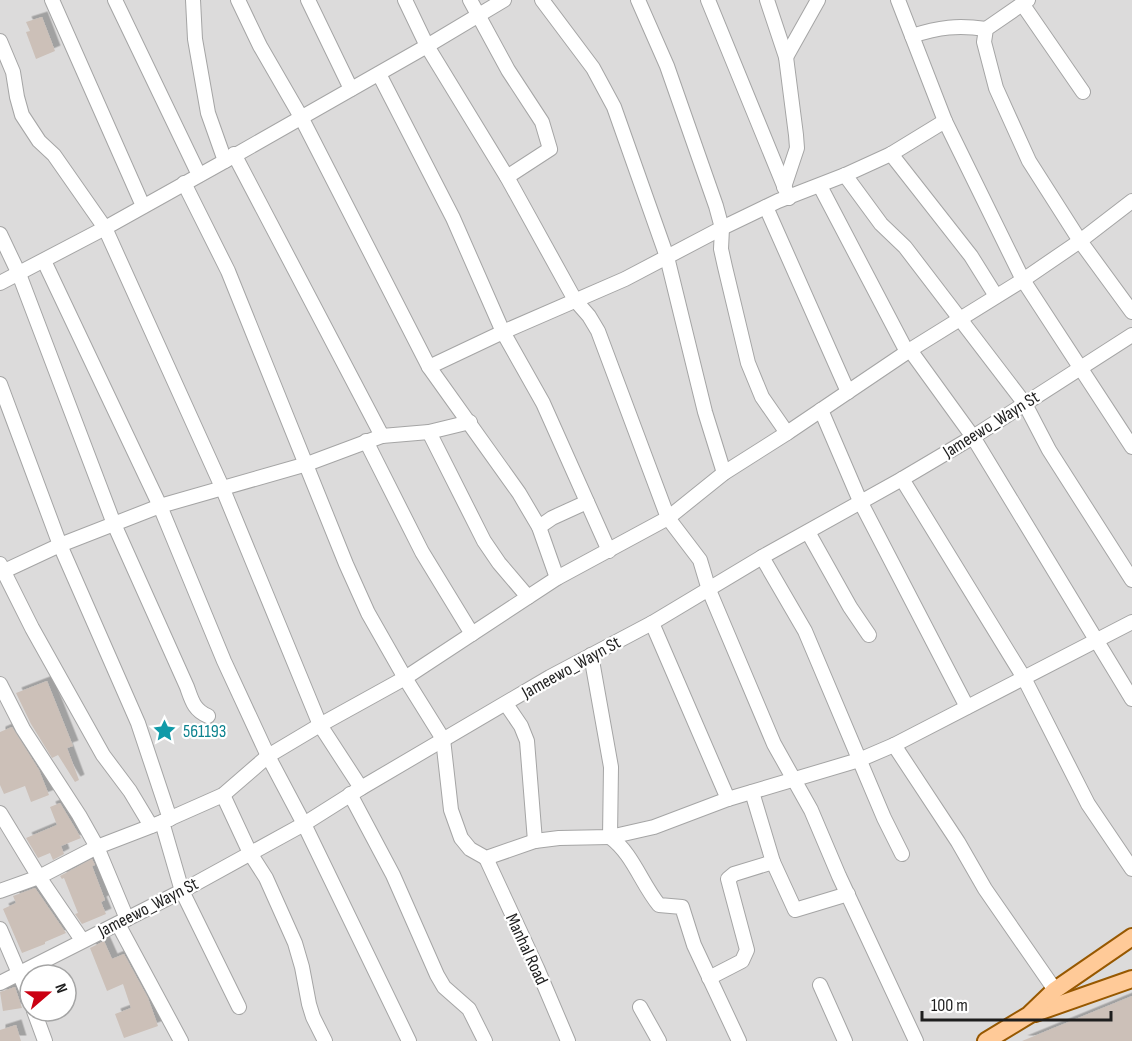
<svg xmlns="http://www.w3.org/2000/svg" width="1132" height="1041" font-family="'Sofia Sans Condensed',sans-serif">
	<style>
		.residential { fill: #dcdbdb; fill-rule: evenodd }
		.building { fill: #ccc0b8; filter: url(#shadow) }
		.lines { fill: none; stroke-linecap: round; stroke-linejoin: round }
		.minor-casing { stroke: #a5a5a5; stroke-width: 16 }
		.major-casing { stroke: #975800; stroke-width: 20 }
		.minor { stroke: #fff; stroke-width: 14 }
		.major { stroke: #ffca98; stroke-width: 16 }
		.labels { text-anchor: middle; stroke-width: 4.5; stroke-linejoin: round; paint-order: stroke }
		.street-label { font-size: 18px; fill: #1e1e1e; stroke: #fff }
		.culture-label { font-size: 18px; fill: #0d838f; stroke: #fff; text-anchor: start }
	</style>
	<defs>
		<filter id="shadow"><feDropShadow dx="5.5" dy="-5.5" stdDeviation="0" flood-color="#0004"/></filter>
	</defs>
	<rect width="100%" height="100%" fill="#f0eae3"/>
	<path class="residential" d="M 0,0 L 1132,0 L 1132,1041 L 0,1041 ZM 30,975 L 66,975 L 66,1011 L 30,1011 Z"/>
	<g class="building">
		<path d="M 42,17 L 55,51 L 36,59 L 26,32 L 30,31 L 26,22 Z"/>
		<path d="M 47,681 L 73,746 L 67,748 L 79,780 L 75,782 L 58,755 L 52,758 L 31,724 L 16,693 Z"/>
		<path d="M 12,727 L 39,770 L 49,795 L 31,802 L 25,786 L 4,794 L 0,785 L 0,732 Z"/>
		<path d="M 60,803 L 81,838 L 61,846 L 64,854 L 53,860 L 50,853 L 38,858 L 26,838 L 57,825 L 50,807 Z"/>
		<path d="M 92,859 L 95,865 L 92,866 L 105,900 L 101,902 L 106,914 L 82,924 L 75,914 L 78,913 L 64,878 L 62,879 L 60,876 Z"/>
		<path d="M 35,888 L 66,933 L 45,942 L 45,944 L 22,953 L 3,909 L 16,903 L 13,896 Z"/>
		<path d="M 104,941 L 112,959 L 124,954 L 148,998 L 158,1026 L 124,1038 L 115,1014 L 131,1008 L 123,984 L 107,991 L 90,948 Z"/>
		<path d="M 15,987 L 22,1008 L 3,1011 L 0,992 Z"/>
		<path d="M 1132,996 L 1132,1041 L 1022,1041 Z"/>
		<path d="M 16,1025 L 21,1041 L 0,1041 L 0,1030 Z"/>
	</g>
	<g class="lines">
		<defs>
			<g id="minor">
				<path d="M 52,0 L 143,206"/>
				<path d="M 115,0 L 199,175"/>
				<path d="M 193,0 L 195,39 L 208,113 L 225,161"/>
				<path d="M 238,0 L 260,46 L 301,117 L 429,367 L 519,493 L 539,527 L 557,578"/>
				<path d="M 308,0 L 351,89"/>
				<path d="M 405,0 L 427,46 L 507,177 L 575,300 L 589,316 L 598,331 L 668,518 L 700,560 L 709,590 L 774,744 L 811,810 L 839,876 L 916,1041"/>
				<path d="M 470,0 L 508,70 L 542,122 L 550,149 L 507,177"/>
				<path d="M 542,0 L 593,68 L 614,107 L 667,257 L 705,412 L 724,473"/>
				<path d="M 638,0 L 667,66 L 716,206 L 722,228 L 721,249 L 725,267 L 748,363 L 762,397 L 787,433"/>
				<path d="M 708,0 L 789,198"/>
				<path d="M 767,0 L 786,57 L 796,135 L 797,148 L 784,187"/>
				<path d="M 898,0 L 945,121 L 1023,280 L 1132,447"/>
				<path d="M 1028,0 L 986,29 L 984,42 L 996,88 L 1029,161 L 1080,241 L 1132,312"/>
				<path d="M 1023,5 L 1083,92"/>
				<path d="M 912,36 C 939,27 958,25 986,29"/>
				<path d="M 0,41 L 13,72 L 17,97 L 22,115 L 39,141 L 54,155 L 105,228 L 222,487 L 320,725 L 361,788"/>
				<path d="M 786,57 L 818,0"/>
				<path d="M 379,74 L 453,218 L 503,332 L 543,403 L 609,551"/>
				<path d="M 234,154 L 382,436"/>
				<path d="M 891,154 L 971,256 L 996,296"/>
				<path d="M 845,175 L 881,224 L 905,247 L 1025,404 L 1049,450 L 1132,580"/>
				<path d="M 184,183 L 228,271 L 346,564 L 368,613 L 405,678 L 443,739 L 451,810 L 461,838 L 470,849 L 486,858 L 535,841 L 559,838 L 610,837 L 654,827 L 728,799 L 859,760 L 894,745 L 1132,622"/>
				<path d="M 820,186 L 907,352"/>
				<path d="M 766,207 L 848,392"/>
				<path d="M 0,234 L 19,274 L 114,524 L 187,687 C 192,701 194,710 208,716"/>
				<path d="M 44,261 L 160,506 L 224,661 L 268,756 L 304,824 L 409,1041"/>
				<path d="M 0,283 L 105,228 L 225,161 L 427,46 L 504,0"/>
				<path d="M 910,350 L 973,437 L 1132,699"/>
				<path d="M 429,367 L 503,332 L 625,279 L 722,228 L 778,201 L 845,175 L 891,154 L 945,121"/>
				<path d="M 0,384 L 60,545 L 138,723 L 170,819"/>
				<path d="M 821,410 L 860,501 L 967,707"/>
				<path d="M 429,432 L 484,541 L 499,563 L 528,597"/>
				<path d="M 366,441 L 422,552 L 472,634"/>
				<path d="M 902,479 L 1024,678 L 1088,804 L 1132,869"/>
				<path d="M 539,527 L 552,518 L 587,502"/>
				<path d="M 808,532 L 850,607 L 869,635"/>
				<path d="M 762,557 L 805,631 L 884,818 L 902,854"/>
				<path d="M 0,564 L 32,628 L 103,755 L 130,791 L 151,826"/>
				<path d="M 0,573 L 60,545 L 160,506 L 307,464 L 382,436 L 429,432 L 470,422"/>
				<path d="M 652,623 L 728,799"/>
				<path d="M 591,655 L 611,767 L 610,837 C 633,854 641,883 659,905 L 682,907 L 694,945 L 739,1041"/>
				<path d="M 0,684 L 23,729 L 79,815 L 97,847 L 127,919"/>
				<path d="M 506,704 L 521,726 L 527,741 L 535,841"/>
				<path d="M 894,745 L 958,842 L 985,889 L 1055,990"/>
				<path d="M 752,792 L 773,862"/>
				<path d="M 350,794 L 393,875 L 437,975 L 444,987 L 469,1009 L 485,1041"/>
				<path d="M 223,795 L 250,853 L 266,878 L 295,943 L 302,967 L 309,1004 L 313,1017 L 325,1041"/>
				<path d="M 0,813 L 39,877 L 82,940"/>
				<path d="M 162,822 L 182,891 L 239,1007"/>
				<path d="M 486,858 L 537,968 L 568,1041"/>
				<path d="M 0,891 L 39,877 L 97,847 L 162,822 L 223,795 L 268,756 L 320,725 L 405,678 L 557,578 L 668,518 L 724,473 L 787,433 L 910,350 L 1023,280 L 1080,241 L 1132,201"/>
				<path d="M 118,924 L 181,1041"/>
				<path d="M 0,929 L 30,999"/>
				<path d="M 709,978 L 742,961 L 747,950 L 728,879 L 734,874 L 773,862 L 795,910 L 848,894"/>
				<path d="M 0,983 L 182,891 L 304,824 L 361,788 L 550,677 L 652,623 L 762,557 L 902,479 L 973,437 L 1132,335"/>
				<path d="M 820,985 L 845,1041"/>
				<path d="M 640,1007 L 659,1041"/>
				<path d="M 34,1011 L 45,1041"/>
			</g>
			<g id="major">
				<path d="M 1035,1013 L 1132,979"/>
				<path d="M 986,1041 L 1029,1015 L 1055,990 L 1132,937"/>
			</g>
		</defs>
		<use href="#minor" class="minor-casing"/>
		<use href="#major" class="major-casing"/>
		<use href="#minor" class="minor"/>
		<use href="#major" class="major"/>
	</g>
	<defs>
		<symbol id="sight-bare" viewBox="-9 -9 18 18"><path d="M0-6L1.8-2.2L6-1.7L2.9 1.2L3.7 5.4L0 3.3L-3.7 5.4L-2.9 1.2L-6-1.7L-1.8-2.2Z" fill="#0f9aa8" stroke="#fff" stroke-width="2.5" paint-order="stroke"/></symbol>
	</defs>
	<g fill-rule="evenodd">
		<use href="#sight-bare" x="148" y="714" width="33" height="33"/>
	</g>
	<g class="labels">
		<g class="street-label">
			<text transform="translate(991 424) rotate(-32)" y="6">Jameewo_Wayn St</text>
			<text transform="translate(571 667) rotate(-29)" y="6">Jameewo_Wayn St</text>
			<text transform="translate(148 907) rotate(-27)" y="6">Jameewo_Wayn St</text>
			<text transform="translate(527 949) rotate(65)" y="6">Manhal Road</text>
		</g>
		<g class="culture-label">
			<text x="183" y="737">561193</text>
		</g>
	</g>
	<g transform="translate(48 993) rotate(70)"><circle r="28" fill="#ffffff" stroke="#a5a5a5" stroke-width="1.5"/>
	<path d="M0-4.5L10 22L0 15L-10 22Z" fill="#cb0012"/>
	<text y="-9" font-size="16" font-weight="bold" text-anchor="middle" fill="#1e1e1e">N</text>
	</g>
	<path d="M922 1011v9h189v-9" fill="none" stroke="#1e1e1e" stroke-width="3"/>
	<text x="931" y="1011" font-size="18" fill="#1e1e1e" stroke="#ffffff" stroke-width="4.5" paint-order="stroke">100 m</text>
</svg>
